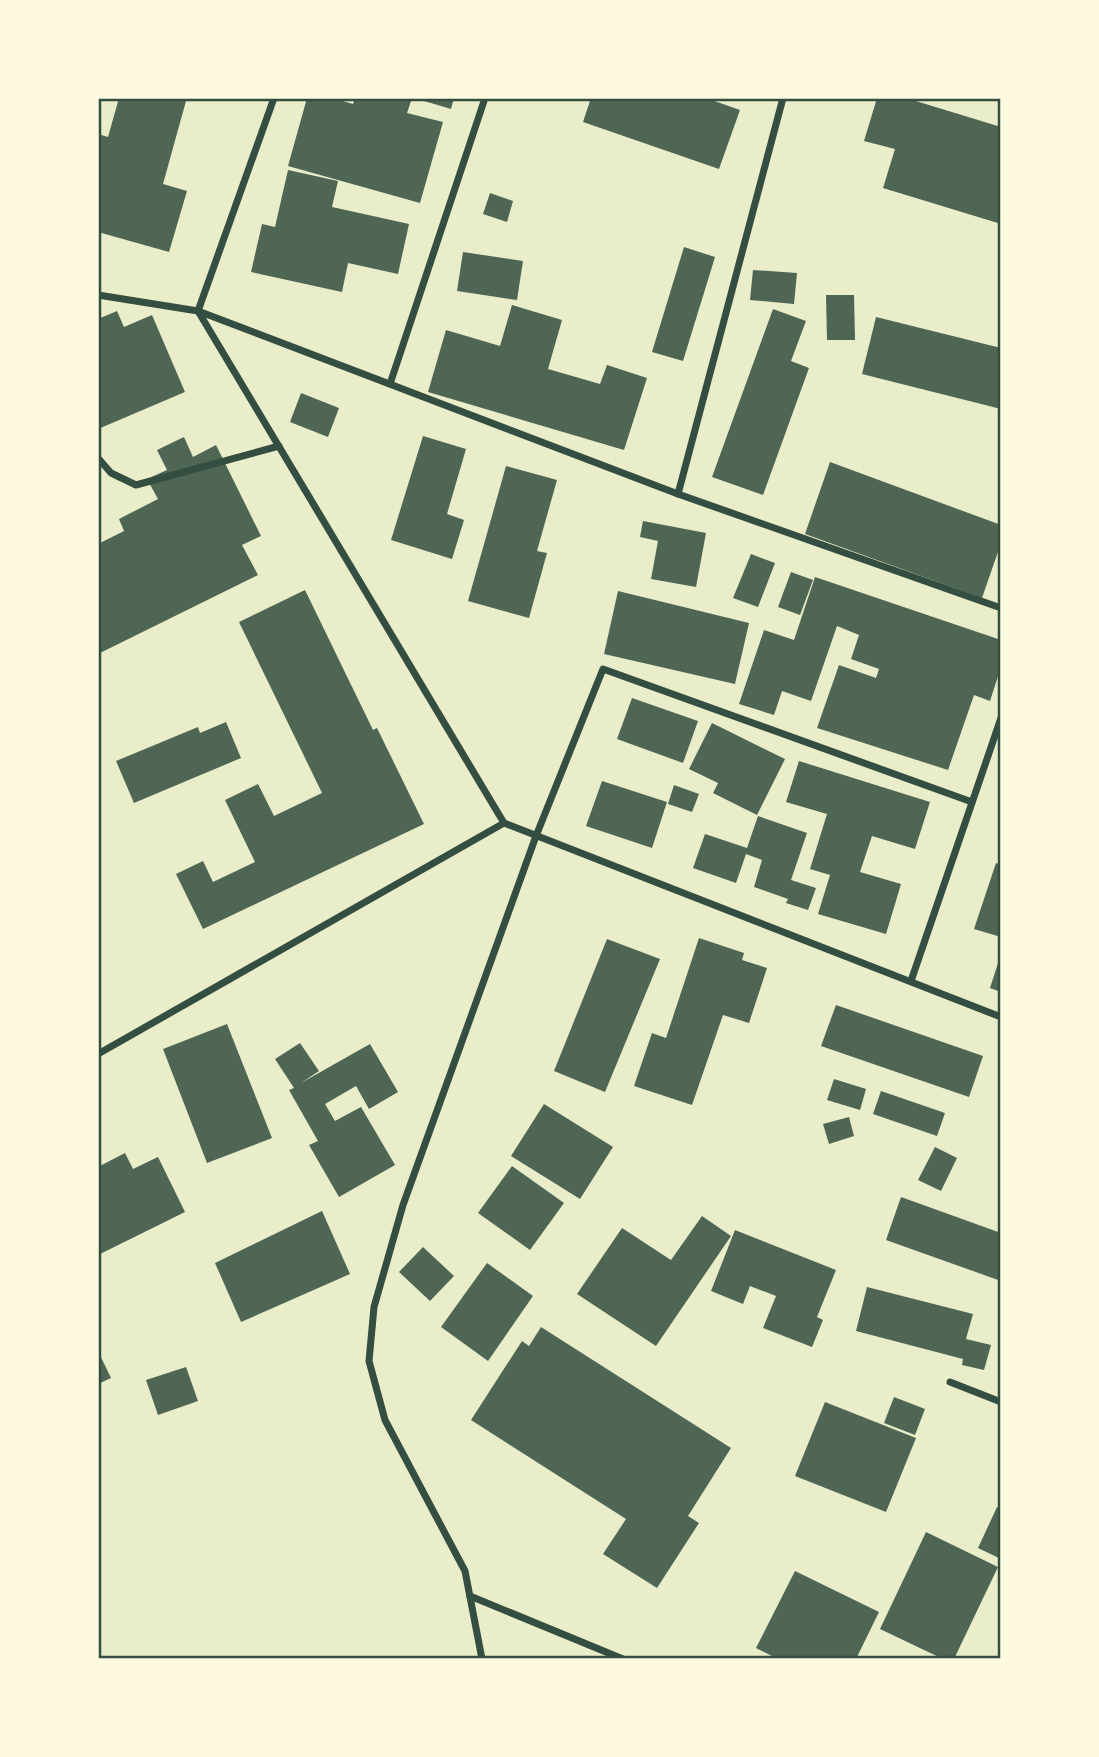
<svg xmlns="http://www.w3.org/2000/svg" width="1099" height="1757" font-family="'Titillium Web',sans-serif">
	<style>
		.building { fill: #4f6655 }
		.lines { fill: none; stroke-linecap: round; stroke-linejoin: round }
		.minor { stroke: #344e41; stroke-width: 7 }
		.neatline { fill: none; stroke: #344e41; stroke-width: 2.5 }
	</style>
	<rect width="100%" height="100%" fill="#e9edc9"/>
	<g class="building">
		<path d="M 119,98 L 186,101 L 163,184 L 187,191 L 169,252 L 98,232 L 98,134 L 108,137 Z"/>
		<path d="M 307,98 L 332,98 L 353,104 L 355,98 L 412,98 L 407,113 L 443,122 L 420,203 L 288,166 Z"/>
		<path d="M 414,98 L 454,98 L 451,109 Z"/>
		<path d="M 591,98 L 706,98 L 740,110 L 719,169 L 583,122 Z"/>
		<path d="M 877,98 L 906,98 L 1001,127 L 1001,224 L 883,188 L 895,149 L 864,141 Z"/>
		<path d="M 288,170 L 338,181 L 332,207 L 409,224 L 398,274 L 348,263 L 342,292 L 251,272 L 262,224 L 275,227 Z"/>
		<path d="M 490,193 L 513,201 L 507,222 L 483,214 Z"/>
		<path d="M 684,247 L 715,257 L 683,361 L 652,352 Z"/>
		<path d="M 463,252 L 523,261 L 517,300 L 457,291 Z"/>
		<path d="M 753,270 L 797,273 L 794,304 L 750,300 Z"/>
		<path d="M 826,295 L 854,295 L 855,340 L 827,340 Z"/>
		<path d="M 512,305 L 562,320 L 548,369 L 600,384 L 607,365 L 647,378 L 624,450 L 428,392 L 446,330 L 500,346 Z"/>
		<path d="M 773,309 L 806,321 L 791,361 L 809,368 L 763,495 L 712,477 Z"/>
		<path d="M 117,311 L 124,327 L 152,315 L 185,392 L 98,429 L 98,319 Z"/>
		<path d="M 876,317 L 1001,348 L 1001,409 L 862,374 Z"/>
		<path d="M 301,393 L 339,408 L 328,437 L 290,422 Z"/>
		<path d="M 423,436 L 466,449 L 447,514 L 464,520 L 452,559 L 391,540 Z"/>
		<path d="M 184,437 L 193,457 L 216,445 L 261,536 L 242,545 L 258,575 L 98,654 L 98,544 L 124,531 L 119,519 L 158,499 L 147,479 L 167,470 L 157,450 Z"/>
		<path d="M 830,462 L 1001,525 L 1001,543 L 982,598 L 805,534 Z"/>
		<path d="M 506,466 L 557,480 L 537,551 L 547,553 L 529,618 L 468,601 Z"/>
		<path d="M 643,521 L 706,533 L 696,587 L 651,579 L 658,541 L 640,537 Z"/>
		<path d="M 751,554 L 775,563 L 758,607 L 733,598 Z"/>
		<path d="M 791,572 L 813,580 L 800,615 L 778,607 Z"/>
		<path d="M 815,577 L 1001,640 L 1001,667 L 990,701 L 974,695 L 948,770 L 817,728 L 839,665 L 876,678 L 879,669 L 851,659 L 859,635 L 837,626 L 811,701 L 782,691 L 774,715 L 739,704 L 764,630 L 794,640 Z"/>
		<path d="M 305,590 L 373,730 L 377,728 L 424,824 L 203,929 L 176,874 L 203,861 L 213,882 L 255,862 L 225,800 L 258,784 L 274,816 L 322,793 L 239,622 Z"/>
		<path d="M 618,591 L 749,623 L 735,684 L 604,654 Z"/>
		<path d="M 632,698 L 698,721 L 683,763 L 617,739 Z"/>
		<path d="M 226,722 L 241,758 L 134,803 L 116,761 L 198,727 L 200,733 Z"/>
		<path d="M 712,723 L 785,759 L 757,815 L 713,793 L 718,783 L 689,769 Z"/>
		<path d="M 799,761 L 930,802 L 915,849 L 872,836 L 860,872 L 901,884 L 886,934 L 818,914 L 830,875 L 810,869 L 827,814 L 786,802 Z"/>
		<path d="M 602,781 L 667,802 L 652,848 L 586,826 Z"/>
		<path d="M 674,785 L 699,794 L 692,812 L 668,804 Z"/>
		<path d="M 758,816 L 807,833 L 791,880 L 816,888 L 808,910 L 786,903 L 788,899 L 754,887 L 762,860 L 746,854 L 736,883 L 693,868 L 705,834 L 747,848 Z"/>
		<path d="M 996,863 L 1001,865 L 1001,937 L 974,929 Z"/>
		<path d="M 699,938 L 744,953 L 742,960 L 767,968 L 749,1023 L 723,1015 L 692,1105 L 634,1086 L 652,1033 L 666,1038 Z"/>
		<path d="M 607,939 L 660,959 L 605,1092 L 554,1071 Z"/>
		<path d="M 1000,957 L 1001,958 L 1001,992 L 990,988 Z"/>
		<path d="M 836,1005 L 983,1056 L 969,1097 L 821,1046 Z"/>
		<path d="M 227,1024 L 272,1138 L 207,1163 L 163,1049 Z"/>
		<path d="M 300,1043 L 319,1071 L 301,1083 L 370,1044 L 398,1092 L 369,1109 L 356,1086 L 325,1104 L 335,1121 L 361,1107 L 395,1165 L 339,1197 L 309,1145 L 318,1141 L 289,1090 L 294,1088 L 275,1059 Z"/>
		<path d="M 834,1079 L 866,1089 L 860,1110 L 827,1100 Z"/>
		<path d="M 881,1091 L 945,1113 L 937,1136 L 873,1114 Z"/>
		<path d="M 544,1104 L 613,1147 L 580,1199 L 511,1156 Z"/>
		<path d="M 849,1117 L 854,1136 L 829,1144 L 823,1124 Z"/>
		<path d="M 935,1147 L 957,1158 L 941,1191 L 918,1180 Z"/>
		<path d="M 125,1153 L 133,1169 L 158,1157 L 185,1212 L 98,1255 L 98,1167 Z"/>
		<path d="M 512,1166 L 564,1203 L 530,1250 L 478,1213 Z"/>
		<path d="M 901,1197 L 1001,1233 L 1001,1281 L 886,1240 Z"/>
		<path d="M 322,1211 L 350,1274 L 241,1322 L 215,1263 Z"/>
		<path d="M 702,1216 L 731,1236 L 656,1346 L 577,1294 L 622,1228 L 671,1260 Z"/>
		<path d="M 735,1230 L 836,1270 L 817,1317 L 823,1320 L 812,1347 L 763,1328 L 776,1296 L 750,1286 L 743,1304 L 711,1291 Z"/>
		<path d="M 423,1247 L 454,1276 L 430,1301 L 399,1272 Z"/>
		<path d="M 487,1263 L 533,1296 L 488,1361 L 441,1327 Z"/>
		<path d="M 867,1287 L 973,1314 L 966,1339 L 991,1345 L 984,1370 L 962,1365 L 963,1359 L 856,1331 Z"/>
		<path d="M 541,1327 L 731,1448 L 688,1516 L 699,1523 L 657,1588 L 603,1554 L 626,1519 L 471,1420 L 522,1341 L 529,1346 Z"/>
		<path d="M 98,1351 L 111,1378 L 98,1384 Z"/>
		<path d="M 186,1367 L 198,1401 L 158,1415 L 146,1380 Z"/>
		<path d="M 894,1397 L 925,1409 L 915,1435 L 884,1423 Z"/>
		<path d="M 825,1402 L 916,1438 L 886,1512 L 795,1476 Z"/>
		<path d="M 997,1507 L 1001,1509 L 1001,1559 L 978,1548 Z"/>
		<path d="M 926,1532 L 998,1567 L 954,1659 L 943,1659 L 880,1629 Z"/>
		<path d="M 795,1571 L 879,1612 L 856,1659 L 778,1659 L 756,1648 Z"/>
	</g>
	<g class="lines">
		<g class="minor">
			<path d="M 274,98 L 198,311 L 504,823 L 1001,1017"/>
			<path d="M 98,295 L 198,311 L 678,494 L 1001,608"/>
			<path d="M 390,384 L 485,98"/>
			<path d="M 98,458 L 111,473 L 136,485 L 279,446"/>
			<path d="M 678,494 L 783,98"/>
			<path d="M 911,981 L 1001,718"/>
			<path d="M 98,1054 L 504,823"/>
			<path d="M 950,1382 L 1001,1402"/>
			<path d="M 470,1596 L 623,1659"/>
			<path d="M 482,1659 L 465,1571 L 385,1420 L 369,1361 L 374,1307 L 403,1205 L 536,836 L 603,669 L 972,802"/>
		</g>
	</g>
	<rect width="1099" height="1757" fill="none" stroke="#fefae0" stroke-width="200"/>
	<rect x="100" y="100" width="899" height="1557" class="neatline"/>
</svg>
